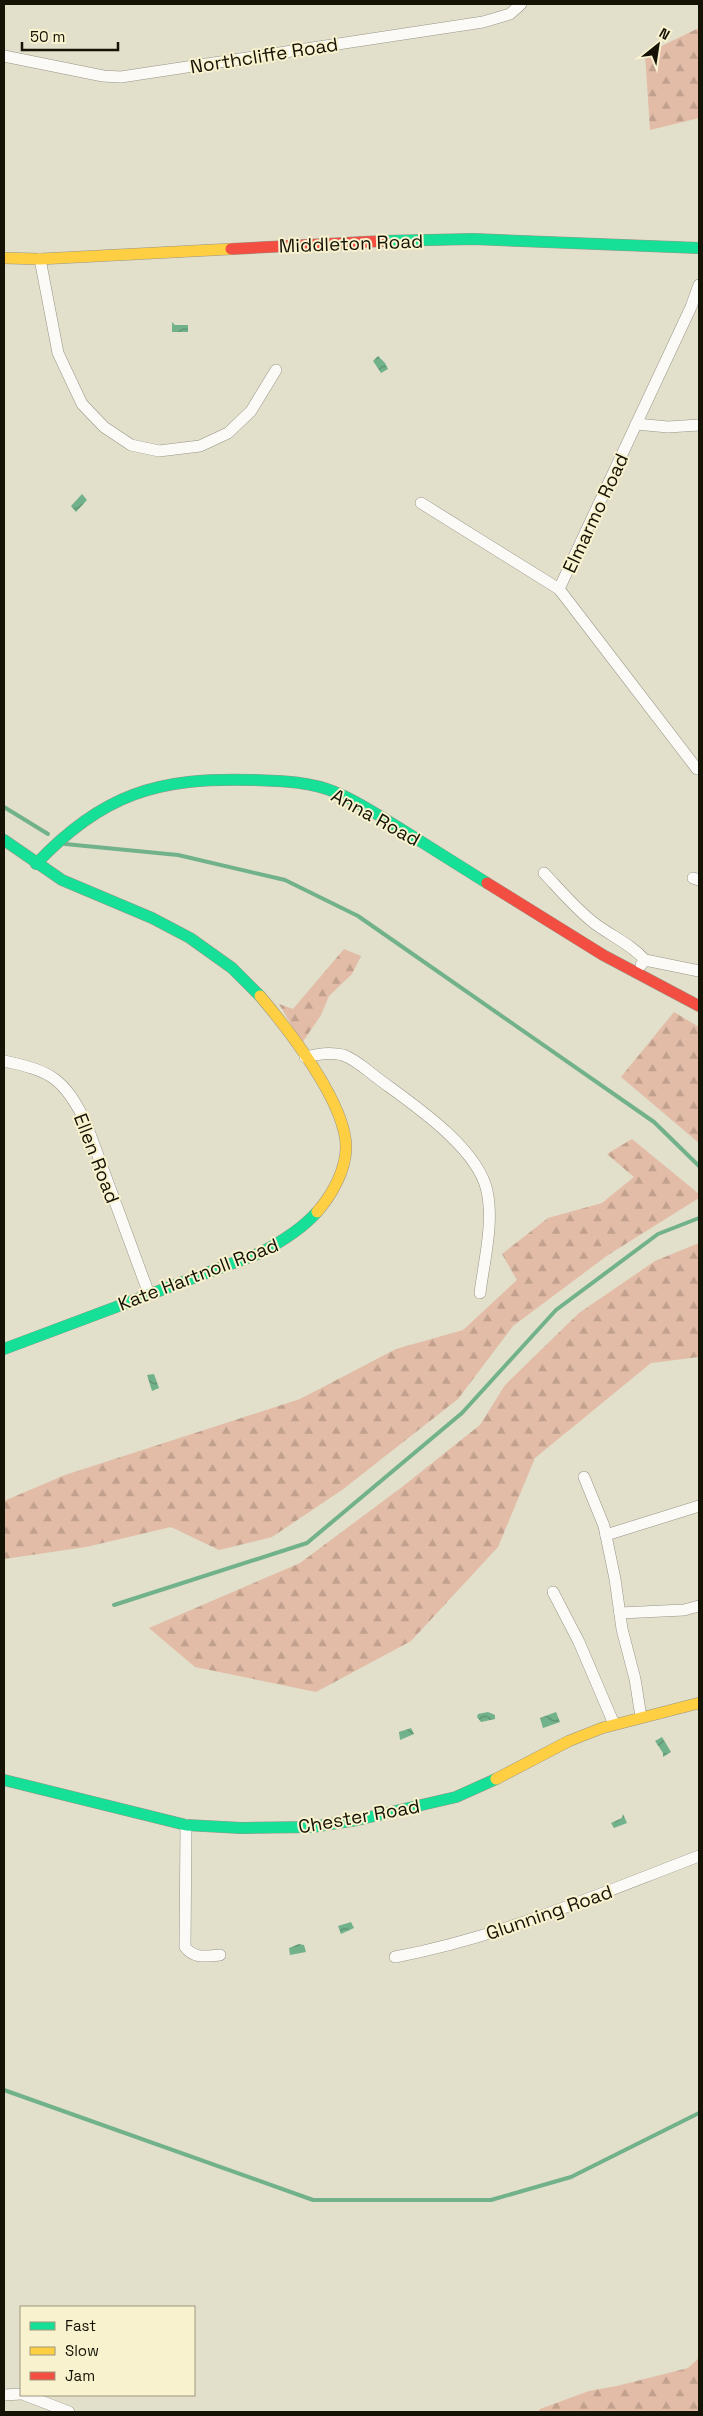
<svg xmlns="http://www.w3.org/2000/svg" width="703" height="2416" font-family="'Space Grotesk',sans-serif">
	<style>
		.forest { fill: url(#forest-firs) }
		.water { fill: url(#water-waves) }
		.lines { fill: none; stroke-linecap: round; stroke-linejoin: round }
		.stream { stroke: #71b28b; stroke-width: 4 }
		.street-casing { stroke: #989586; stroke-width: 12 }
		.fast-casing { stroke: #989586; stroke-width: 12 }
		.slow-casing { stroke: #989586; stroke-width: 12 }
		.jam-casing { stroke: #989586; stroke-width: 12 }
		.street { stroke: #fbfaf7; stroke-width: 11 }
		.fast { stroke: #16e098; stroke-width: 11 }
		.slow { stroke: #ffcf43; stroke-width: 11 }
		.jam { stroke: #f24e42; stroke-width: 11 }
		.labels { text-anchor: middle; stroke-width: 4; stroke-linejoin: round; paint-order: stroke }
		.street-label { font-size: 19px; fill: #151206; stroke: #f9f2ce }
	</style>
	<defs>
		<pattern id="forest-firs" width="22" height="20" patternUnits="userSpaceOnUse" patternTransform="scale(1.25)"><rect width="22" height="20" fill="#e2bca7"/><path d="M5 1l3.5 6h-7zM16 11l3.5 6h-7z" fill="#c1a18e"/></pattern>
		<pattern id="water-waves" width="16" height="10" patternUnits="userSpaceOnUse" patternTransform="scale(1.25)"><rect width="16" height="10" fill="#71b28b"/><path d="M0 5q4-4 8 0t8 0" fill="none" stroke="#5c8f70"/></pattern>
	</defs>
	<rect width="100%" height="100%" fill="#e2dfcb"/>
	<g class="forest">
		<path d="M 699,28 L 699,118 L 650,130 L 645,54 Z"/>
		<path d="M 344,949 L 361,956 L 352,974 L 329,996 L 321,1015 L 302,1043 L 279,1004 L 293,1009 Z"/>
		<path d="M 674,1012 L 699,1027 L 699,1143 L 621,1077 Z"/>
		<path d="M 632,1139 L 699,1194 L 699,1198 L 608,1255 L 513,1326 L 458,1399 L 342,1490 L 272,1537 L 219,1550 L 171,1527 L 86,1547 L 4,1559 L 4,1501 L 65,1475 L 300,1399 L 396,1349 L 463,1330 L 517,1280 L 502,1254 L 548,1218 L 602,1203 L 634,1177 L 607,1154 Z"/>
		<path d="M 699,1243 L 699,1357 L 651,1363 L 535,1458 L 498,1547 L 411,1641 L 316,1692 L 195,1667 L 149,1628 L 300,1563 L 402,1487 L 480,1425 L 505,1385 L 579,1313 L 655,1261 Z"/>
		<path d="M 699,2358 L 699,2412 L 538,2412 L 540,2409 L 589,2391 L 617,2386 L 688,2368 Z"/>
	</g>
	<g class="water">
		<path d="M 172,322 L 175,325 L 188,325 L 188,332 L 172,332 Z"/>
		<path d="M 378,356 L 385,363 L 388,369 L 381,373 L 373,361 Z"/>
		<path d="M 82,494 L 87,500 L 76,512 L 71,506 Z"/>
		<path d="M 154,1374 L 159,1388 L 152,1391 L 147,1375 Z"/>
		<path d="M 488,1712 L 495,1715 L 495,1719 L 481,1722 L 477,1717 L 478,1714 Z"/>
		<path d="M 556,1712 L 560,1722 L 543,1728 L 540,1718 Z"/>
		<path d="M 411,1728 L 414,1734 L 400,1740 L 399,1732 Z"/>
		<path d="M 662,1737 L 671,1752 L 663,1757 L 663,1753 L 655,1741 Z"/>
		<path d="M 623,1814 L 627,1823 L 614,1828 L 611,1823 L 622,1818 Z"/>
		<path d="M 351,1922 L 354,1928 L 341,1934 L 338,1926 Z"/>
		<path d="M 299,1944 L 304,1945 L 306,1952 L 290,1955 L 289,1948 Z"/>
	</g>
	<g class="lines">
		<g class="stream">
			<path d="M 4,807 L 48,834"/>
			<path d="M 65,844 L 178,855 L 285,880 L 358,916 L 654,1122 L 699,1166"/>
			<path d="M 114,1605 L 307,1543 L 462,1413 L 556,1310 L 658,1234 L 699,1218"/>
			<path d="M 4,2090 L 313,2200 L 491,2200 L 571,2177 L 699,2113"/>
		</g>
		<defs>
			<g id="street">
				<path d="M 4,56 L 103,76 L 121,77 L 483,22 L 510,14 L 521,4"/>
				<path d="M 40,259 L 58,353 L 82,404 L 104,427 L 131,445 L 159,451 L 200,446 L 228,433 L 251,411 L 276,370"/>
				<path d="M 636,424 L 668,427 L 699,425"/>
				<path d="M 421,503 L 559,589"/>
				<path d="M 697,769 L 559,589 L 691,307 L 699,285"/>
				<path d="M 544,873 C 560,890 575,908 594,923 C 611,936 631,944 645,960"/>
				<path d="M 693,878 L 699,880"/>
				<path d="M 641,965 L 645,960 L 699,971"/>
				<path d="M 305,1057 C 318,1054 329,1052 343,1055 C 357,1060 369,1072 380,1080 C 414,1105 478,1148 487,1191 C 494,1223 484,1261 480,1293"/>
				<path d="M 4,1061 C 51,1071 64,1078 86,1123 L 149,1294"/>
				<path d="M 584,1477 L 604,1526 L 615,1579 L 622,1629 L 635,1679 L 641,1717"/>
				<path d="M 606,1535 L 699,1506"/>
				<path d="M 553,1592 L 579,1642 L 614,1724"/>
				<path d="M 620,1613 L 684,1610 L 699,1606"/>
				<path d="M 186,1825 L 185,1947 C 194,1959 206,1956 220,1955"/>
				<path d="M 395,1957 C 501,1937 599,1894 699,1856"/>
				<path d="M 4,2395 L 21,2394"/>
				<path d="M 25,2395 L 69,2412"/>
			</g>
			<g id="fast">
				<path d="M 383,241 L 473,239 L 699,248"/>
				<path d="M 4,840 L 62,880 L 152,918 L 190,938 L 232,968 L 260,996"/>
				<path d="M 36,864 C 102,794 158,777 253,780 C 280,781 309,781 335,792 C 358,801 379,816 401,829 C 430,847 458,865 487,883"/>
				<path d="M 4,1349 L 260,1253 C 281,1242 301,1230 317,1212"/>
				<path d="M 4,1780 L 186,1825 L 241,1828 L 312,1827 L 357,1820 L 456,1797 L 496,1779"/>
			</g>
			<g id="slow">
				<path d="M 4,258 L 40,259 L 231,249"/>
				<path d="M 260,996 C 288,1029 346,1103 346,1147 C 346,1170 332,1195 317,1212"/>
				<path d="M 496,1779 L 569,1741 L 602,1728 L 699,1703"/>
			</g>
			<g id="jam">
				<path d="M 231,249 L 383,241"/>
				<path d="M 487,883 L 603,955 L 699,1006"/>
			</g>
		</defs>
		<use href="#street" class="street-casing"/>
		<use href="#fast" class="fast-casing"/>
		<use href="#slow" class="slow-casing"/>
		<use href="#jam" class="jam-casing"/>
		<use href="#street" class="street"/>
		<use href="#fast" class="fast"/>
		<use href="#slow" class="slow"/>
		<use href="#jam" class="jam"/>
	</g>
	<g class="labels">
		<g class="street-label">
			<text transform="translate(264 55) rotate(-9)" y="7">Northcliffe Road</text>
			<text transform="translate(351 243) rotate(-2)" y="7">Middleton Road</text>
			<text transform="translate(595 513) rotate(-65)" y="7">Elmarmo Road</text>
			<text transform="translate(376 817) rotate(29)" y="7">Anna Road</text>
			<text transform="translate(97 1158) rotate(69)" y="7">Ellen Road</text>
			<text transform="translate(198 1274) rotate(-21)" y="7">Kate Hartnoll Road</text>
			<text transform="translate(359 1816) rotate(-10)" y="7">Chester Road</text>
			<text transform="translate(549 1912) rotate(-19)" y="7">Glunning Road</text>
		</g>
	</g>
	<rect width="703" height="2416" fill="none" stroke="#151206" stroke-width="10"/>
	<rect x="20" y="2306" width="175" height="90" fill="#f9f2ce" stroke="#9e987e"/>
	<rect x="30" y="2322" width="25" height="8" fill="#16e098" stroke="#9e987e"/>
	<text x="65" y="2331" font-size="15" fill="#151206">Fast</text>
	<rect x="30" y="2347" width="25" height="8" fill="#ffcf43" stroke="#9e987e"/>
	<text x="65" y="2356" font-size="15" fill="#151206">Slow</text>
	<rect x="30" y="2372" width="25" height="8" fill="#f24e42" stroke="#9e987e"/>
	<text x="65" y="2381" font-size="15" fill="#151206">Jam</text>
	<g transform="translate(658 45) rotate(30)" stroke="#f9f2ce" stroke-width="4" paint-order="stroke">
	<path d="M0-4L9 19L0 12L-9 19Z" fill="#151206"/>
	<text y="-8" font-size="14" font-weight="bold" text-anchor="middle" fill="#151206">N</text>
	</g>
	<path d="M22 42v8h96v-8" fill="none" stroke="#151206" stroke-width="2.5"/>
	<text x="30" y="42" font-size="15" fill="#151206" stroke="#f9f2ce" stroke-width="4" paint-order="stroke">50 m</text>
</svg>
